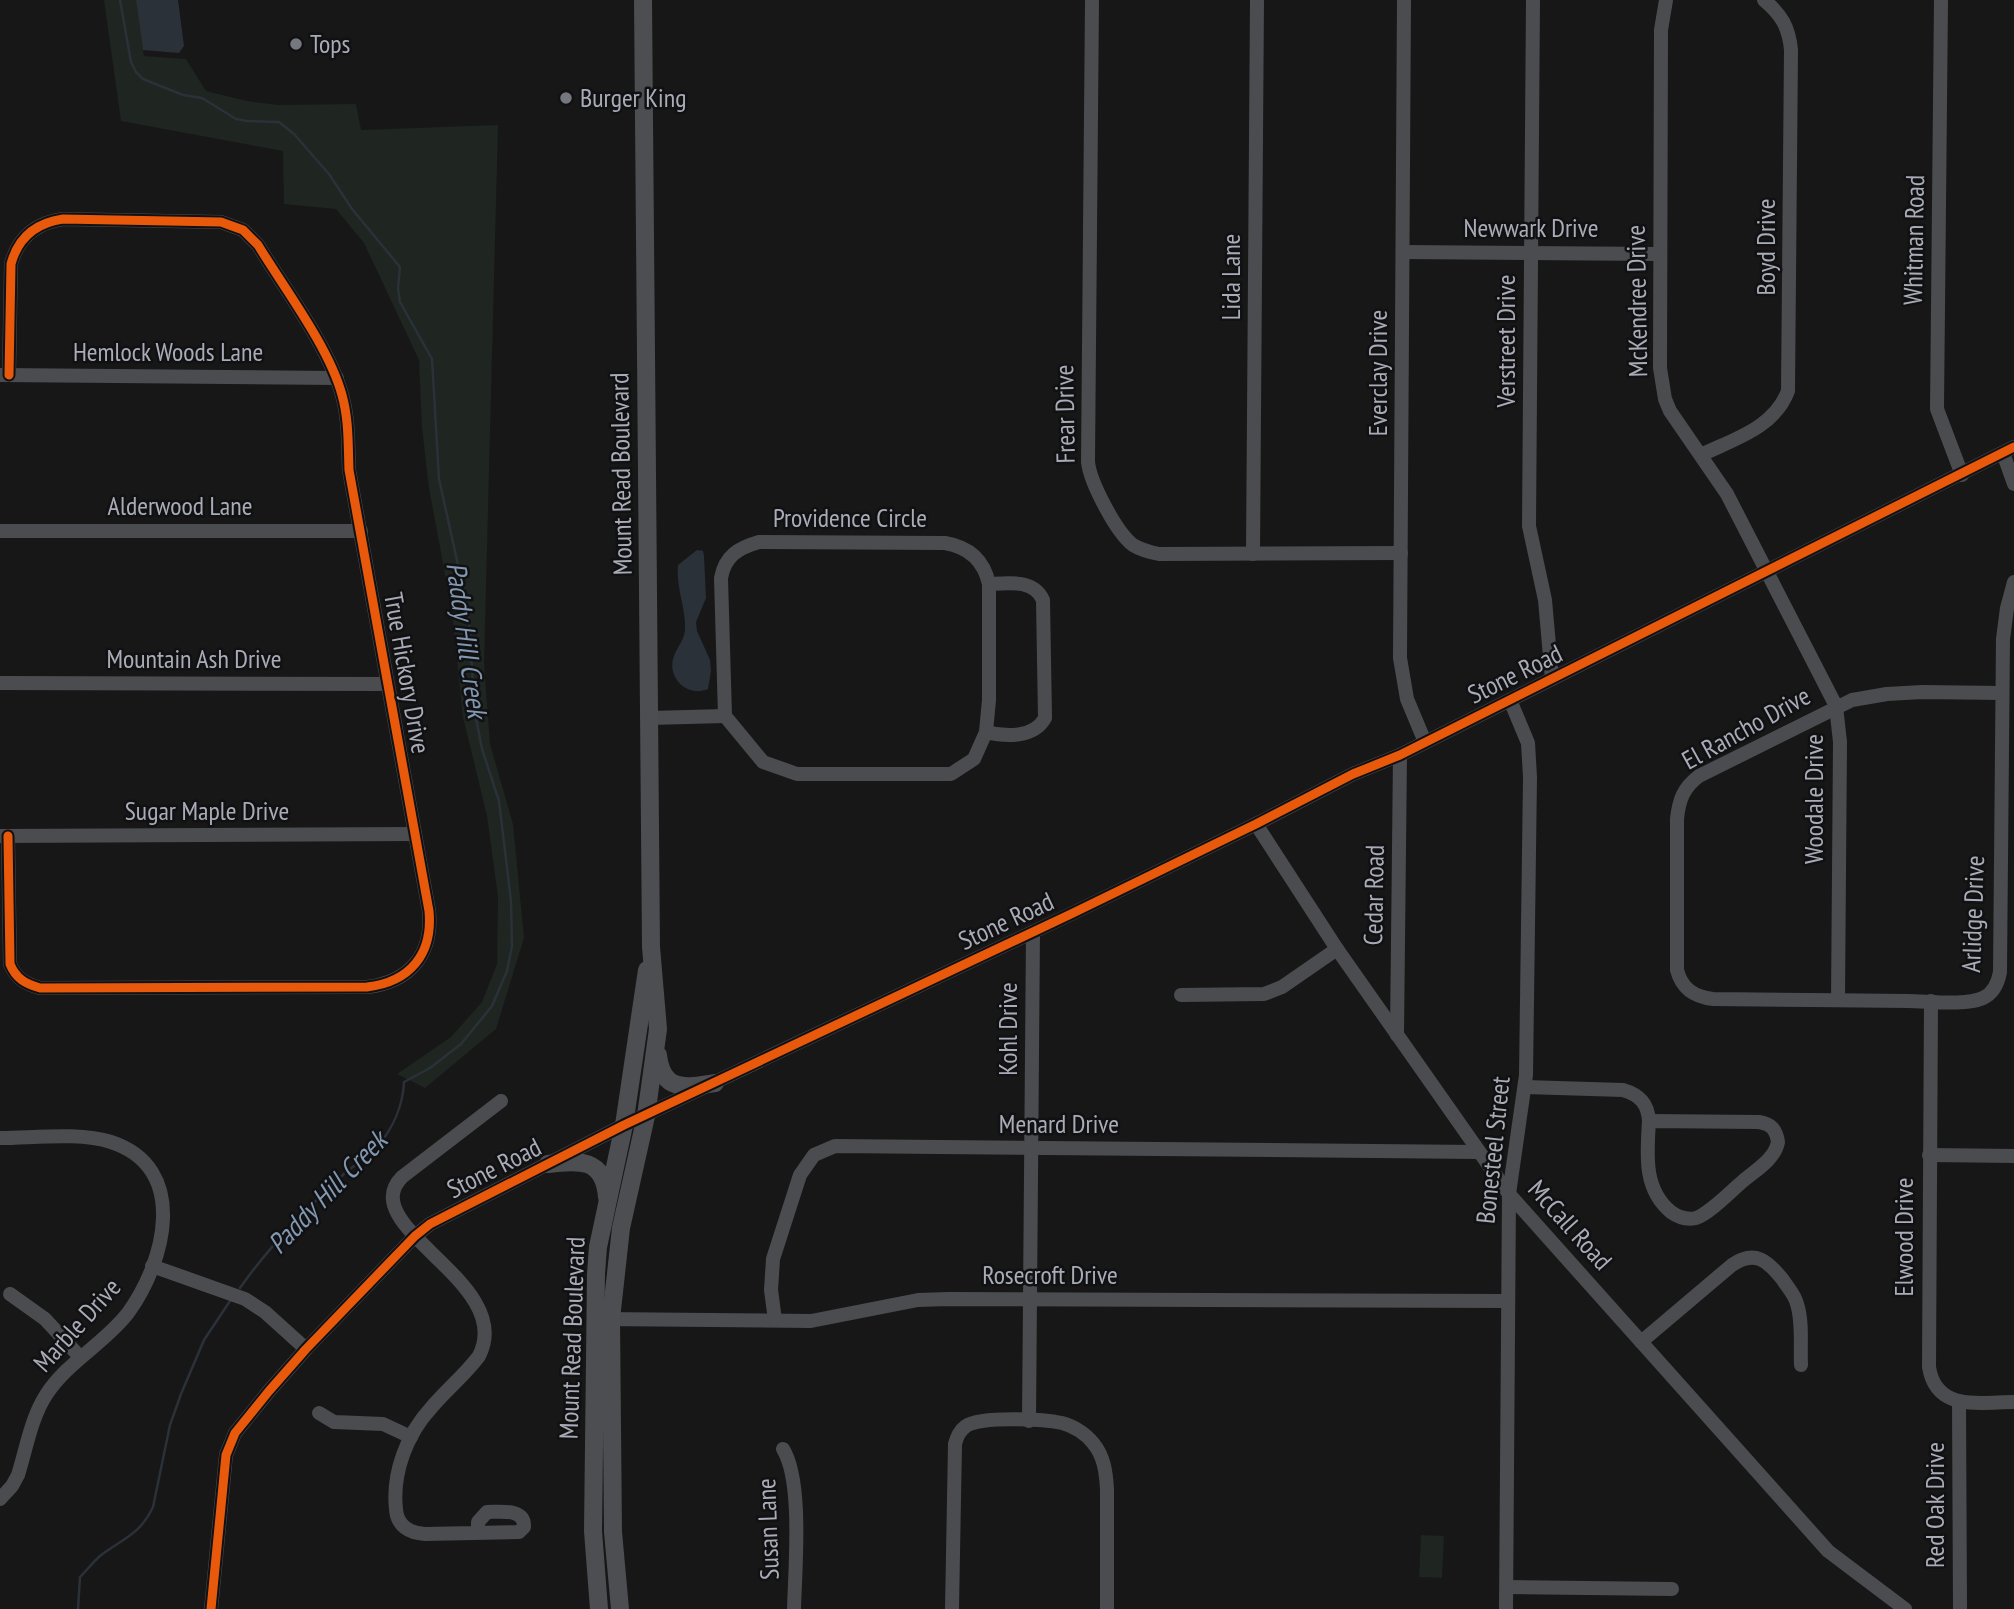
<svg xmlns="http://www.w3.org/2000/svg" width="2014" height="1609" font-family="'PT Sans Narrow',sans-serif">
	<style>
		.green { fill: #1f2520 }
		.water { fill: #2b3138 }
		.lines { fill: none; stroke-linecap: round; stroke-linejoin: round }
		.stream { stroke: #2b3138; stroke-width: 2.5 }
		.minor { stroke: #4b4c4f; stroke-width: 14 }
		.major { stroke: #4d4e51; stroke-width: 18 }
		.cycleway-casing { stroke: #111113; stroke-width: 13 }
		.cycleway { stroke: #e8590c; stroke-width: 9 }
		.poi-dot { fill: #76787f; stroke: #111113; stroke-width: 2.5 }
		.labels { text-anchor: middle; stroke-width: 5; stroke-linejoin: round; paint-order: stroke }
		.poi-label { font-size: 26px; fill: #a9acb7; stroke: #111113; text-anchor: start }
		.street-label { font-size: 26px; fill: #a9acb7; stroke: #111113 }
		.water-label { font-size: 28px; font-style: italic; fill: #8298b0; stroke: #111113 }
	</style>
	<rect width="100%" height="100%" fill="#171717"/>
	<!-- green -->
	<g class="green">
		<path d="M104 0H136L144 56 186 59 206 91 247 101 278 105 356 104 361 130 498 125 484 663 490 744 513 824 524 938 496 1029 425 1088 397 1074 451 1037 482 1002 497 964 498 897 487 816 463 717 452 612 429 488 422 428 419 360 364 243 336 209 284 204 283 151 121 121Z"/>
		<path d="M1421 1535 1444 1536 1442 1578 1419 1577Z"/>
	</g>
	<!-- water -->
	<g class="water">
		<path d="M136 0H178L184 46 179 53 143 50Z"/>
		<path d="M697 550 703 551 704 556 706 598 696 622 697 631 710 660 711 671 708 689C687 698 666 677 674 656 677 647 684 641 685 630 686 607 676 589 678 565Z"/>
	</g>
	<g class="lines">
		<!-- stream -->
		<g class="stream">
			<path d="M120 0 131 62 136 72 143 79 183 95 202 98 236 119 247 121 279 122 294 134 329 174 352 209 400 267 398 288 400 302 432 359 439 479 468 610 475 713 482 749 499 801 511 901 512 946 507 971 492 1006 461 1044 430 1068 404 1082C403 1105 393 1128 378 1146 369 1156 356 1164 345 1173 307 1208 269 1246 240 1288"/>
			<path d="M78 1609 80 1577C87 1570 93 1562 100 1556 122 1539 140 1535 153 1507L170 1425 181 1394 204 1340 230 1301"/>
		</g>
		<!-- minor -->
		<g class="minor">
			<path d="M1092 0 1088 462C1090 482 1116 532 1133 545 1141 550 1149 552 1159 554L1401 553"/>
			<path d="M1404 0 1400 658 1407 699 1425 742"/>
			<path d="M1533 0 1529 526 1545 600 1552 679"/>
			<path d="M1666 0 1661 30 1660 368 1665 399 1670 411 1727 494 1836 706 1840 742 1838 1000"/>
			<path d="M1941 0 1937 409 1962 475"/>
			<path d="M1403 252 1659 254"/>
			<path d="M1 375 337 378"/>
			<path d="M2003 453 2014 484"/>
			<path d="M1701 455C1734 439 1774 428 1788 391L1791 50C1789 27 1781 14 1764 0"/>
			<path d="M0 531H361"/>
			<path d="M759 542 945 543C969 547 984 561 989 584V700L986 732 974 759 951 774H797L763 762 725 716 721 578C725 556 738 548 759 542Z"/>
			<path d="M1253 554 1257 0"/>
			<path d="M0 683 387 684"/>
			<path d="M2001 693 1922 692 1887 694 1852 700 1699 776C1683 788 1679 800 1677 819V970C1682 989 1694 997 1713 999 1778 1000 1843 1000 1908 1001 1928 1001 1965 1006 1983 998 1994 993 1998 983 2000 972L2003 639 2007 608 2014 582"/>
			<path d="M650 718 725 716"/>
			<path d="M986 732C1006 737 1034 738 1045 718L1043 600C1034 579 1008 583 989 584"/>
			<path d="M1256 824 1337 949 1509 1194 1828 1551 1905 1609"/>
			<path d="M1 836 415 834"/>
			<path d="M8 836 10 964C16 979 26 984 40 988L367 987C410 982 433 954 429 911L349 470C348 445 349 420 342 395 329 347 284 288 258 245L243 230 221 222 63 219C35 223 18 238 11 264L9 375"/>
			<path d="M1181 995 1264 994 1282 987 1337 949"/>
			<path d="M1931 1001 1929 1367C1936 1412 1980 1402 2014 1402"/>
			<path d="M1397 1035 1400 755"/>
			<path d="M1525 1087 1623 1090C1640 1095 1648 1104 1649 1121"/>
			<path d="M1649 1121 1759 1122C1771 1124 1776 1129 1778 1142 1775 1159 1756 1170 1743 1181 1731 1191 1710 1213 1696 1218 1687 1220 1678 1217 1671 1212 1643 1189 1647 1154 1649 1121Z"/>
			<path d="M0 1138C33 1138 80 1132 111 1142 190 1168 165 1262 128 1313 104 1344 67 1362 46 1395 31 1418 26 1450 18 1475L12 1486 0 1499"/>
			<path d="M1929 1155 2014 1156"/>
			<path d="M152 1266 245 1299 265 1312 306 1349"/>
			<path d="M10 1294 45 1319 80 1357"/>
			<path d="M602 1319 811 1321 918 1300 948 1299 1508 1301"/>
			<path d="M775 1320 771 1290 773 1259 800 1175 814 1155 835 1146 1478 1152"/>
			<path d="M1641 1342 1732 1265C1755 1249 1768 1261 1783 1280 1788 1288 1795 1295 1797 1304 1803 1322 1800 1346 1801 1365"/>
			<path d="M1959 1401 1960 1609"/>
			<path d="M319 1413 334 1422 383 1424 411 1437"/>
			<path d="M1029 1421 1033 932"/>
			<path d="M783 1449C803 1481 795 1569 794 1609"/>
			<path d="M478 1533V1522L487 1512C501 1512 525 1508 524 1527L519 1532 425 1534C409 1533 397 1526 396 1509 392 1473 407 1434 431 1408 446 1390 465 1375 479 1356 517 1282 353 1227 402 1177L501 1101"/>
			<path d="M1507 1587 1672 1589"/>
			<path d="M211 1609 226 1455 235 1433 269 1391 306 1349 415 1236 430 1224 624 1125 1071 914 1256 824 1353 774 1400 755 2014 447"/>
			<path d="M952 1609 955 1444C957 1437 959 1431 966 1426 981 1416 1043 1419 1062 1423 1074 1426 1086 1434 1093 1443 1104 1456 1106 1472 1107 1489V1609"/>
			<path d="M1506 1609 1509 1194 1526 1075 1530 777 1528 743 1510 700"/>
		</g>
		<!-- major -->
		<g class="major">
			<path d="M658 1055C662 1092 685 1088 715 1083"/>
			<path d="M548 1164C579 1160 604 1158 607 1197"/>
			<path d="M599 1609 593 1531 596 1274 598 1247 624 1125 647 970"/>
			<path d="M620 1609 613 1532 611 1319 621 1228 646 1116 658 1029 651 947 643 0"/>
		</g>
		<!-- cycleway casing -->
		<g class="cycleway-casing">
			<g id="cycleway">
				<path d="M8 836 10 964C16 979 26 984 40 988L367 987C410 982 433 954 429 911L349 470C348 445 349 420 342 395 329 347 284 288 258 245L243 230 221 222 63 219C35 223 18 238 11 264L9 375"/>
				<path d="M211 1609 226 1455 235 1433 269 1391 306 1349 415 1236 430 1224 624 1125 1071 914 1256 824 1353 774 1400 755 2014 447"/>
			</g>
		</g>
		<!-- cycleway -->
		<use href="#cycleway" class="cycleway"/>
	</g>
	<!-- markers -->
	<g class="poi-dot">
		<circle cx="296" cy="44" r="7"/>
		<circle cx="566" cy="98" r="7"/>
	</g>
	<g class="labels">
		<!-- poi labels -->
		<g class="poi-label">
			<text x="310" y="53">Tops</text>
			<text x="580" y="107">Burger King</text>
		</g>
		<!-- street labels -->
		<g class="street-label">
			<text x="1531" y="237">Newwark Drive</text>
			<text transform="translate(1914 240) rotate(-89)" y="9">Whitman Road</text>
			<text transform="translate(1766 247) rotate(-90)" y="9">Boyd Drive</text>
			<text transform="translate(1231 277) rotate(-90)" y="9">Lida Lane</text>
			<text transform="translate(1637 301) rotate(-91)" y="9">McKendree Drive</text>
			<text transform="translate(1506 341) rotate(-90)" y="9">Verstreet Drive</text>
			<text x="168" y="361">Hemlock Woods Lane</text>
			<text transform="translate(1378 373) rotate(-90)" y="9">Everclay Drive</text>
			<text transform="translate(1065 414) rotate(-91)" y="9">Frear Drive</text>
			<text transform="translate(621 474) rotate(-91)" y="9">Mount Read Boulevard</text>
			<text x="180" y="515">Alderwood Lane</text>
			<text x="850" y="527">Providence Circle</text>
			<text x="194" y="668">Mountain Ash Drive</text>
			<text transform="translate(407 673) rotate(80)" y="9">True Hickory Drive</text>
			<text transform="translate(1515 674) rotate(-26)" y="9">Stone Road</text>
			<text transform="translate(1746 728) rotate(-29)" y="9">El Rancho Drive</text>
			<text transform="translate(1814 799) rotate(-90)" y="9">Woodale Drive</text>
			<text x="207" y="820">Sugar Maple Drive</text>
			<text transform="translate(1374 895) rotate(-89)" y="9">Cedar Road</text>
			<text transform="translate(1973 914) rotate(-88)" y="9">Arlidge Drive</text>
			<text transform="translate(1006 921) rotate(-25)" y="9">Stone Road</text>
			<text transform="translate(1008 1029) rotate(-90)" y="9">Kohl Drive</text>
			<text x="1059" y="1133">Menard Drive</text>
			<text transform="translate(1493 1150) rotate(-84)" y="9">Bonesteel Street</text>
			<text transform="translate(494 1168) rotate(-27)" y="9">Stone Road</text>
			<text transform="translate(1570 1225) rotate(48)" y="9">McCall Road</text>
			<text transform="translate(1904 1237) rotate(-90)" y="9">Elwood Drive</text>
			<text x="1050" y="1284">Rosecroft Drive</text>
			<text transform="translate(77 1325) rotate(-48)" y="9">Marble Drive</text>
			<text transform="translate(572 1338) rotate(-88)" y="9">Mount Read Boulevard</text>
			<text transform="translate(1935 1505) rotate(-90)" y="9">Red Oak Drive</text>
			<text transform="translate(768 1529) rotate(-92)" y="9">Susan Lane</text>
		</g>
		<!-- water labels -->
		<g class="water-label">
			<text transform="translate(467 640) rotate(82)" y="10">Paddy Hill Creek</text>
			<text transform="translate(327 1192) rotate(-46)" y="10">Paddy Hill Creek</text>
		</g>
	</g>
</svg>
